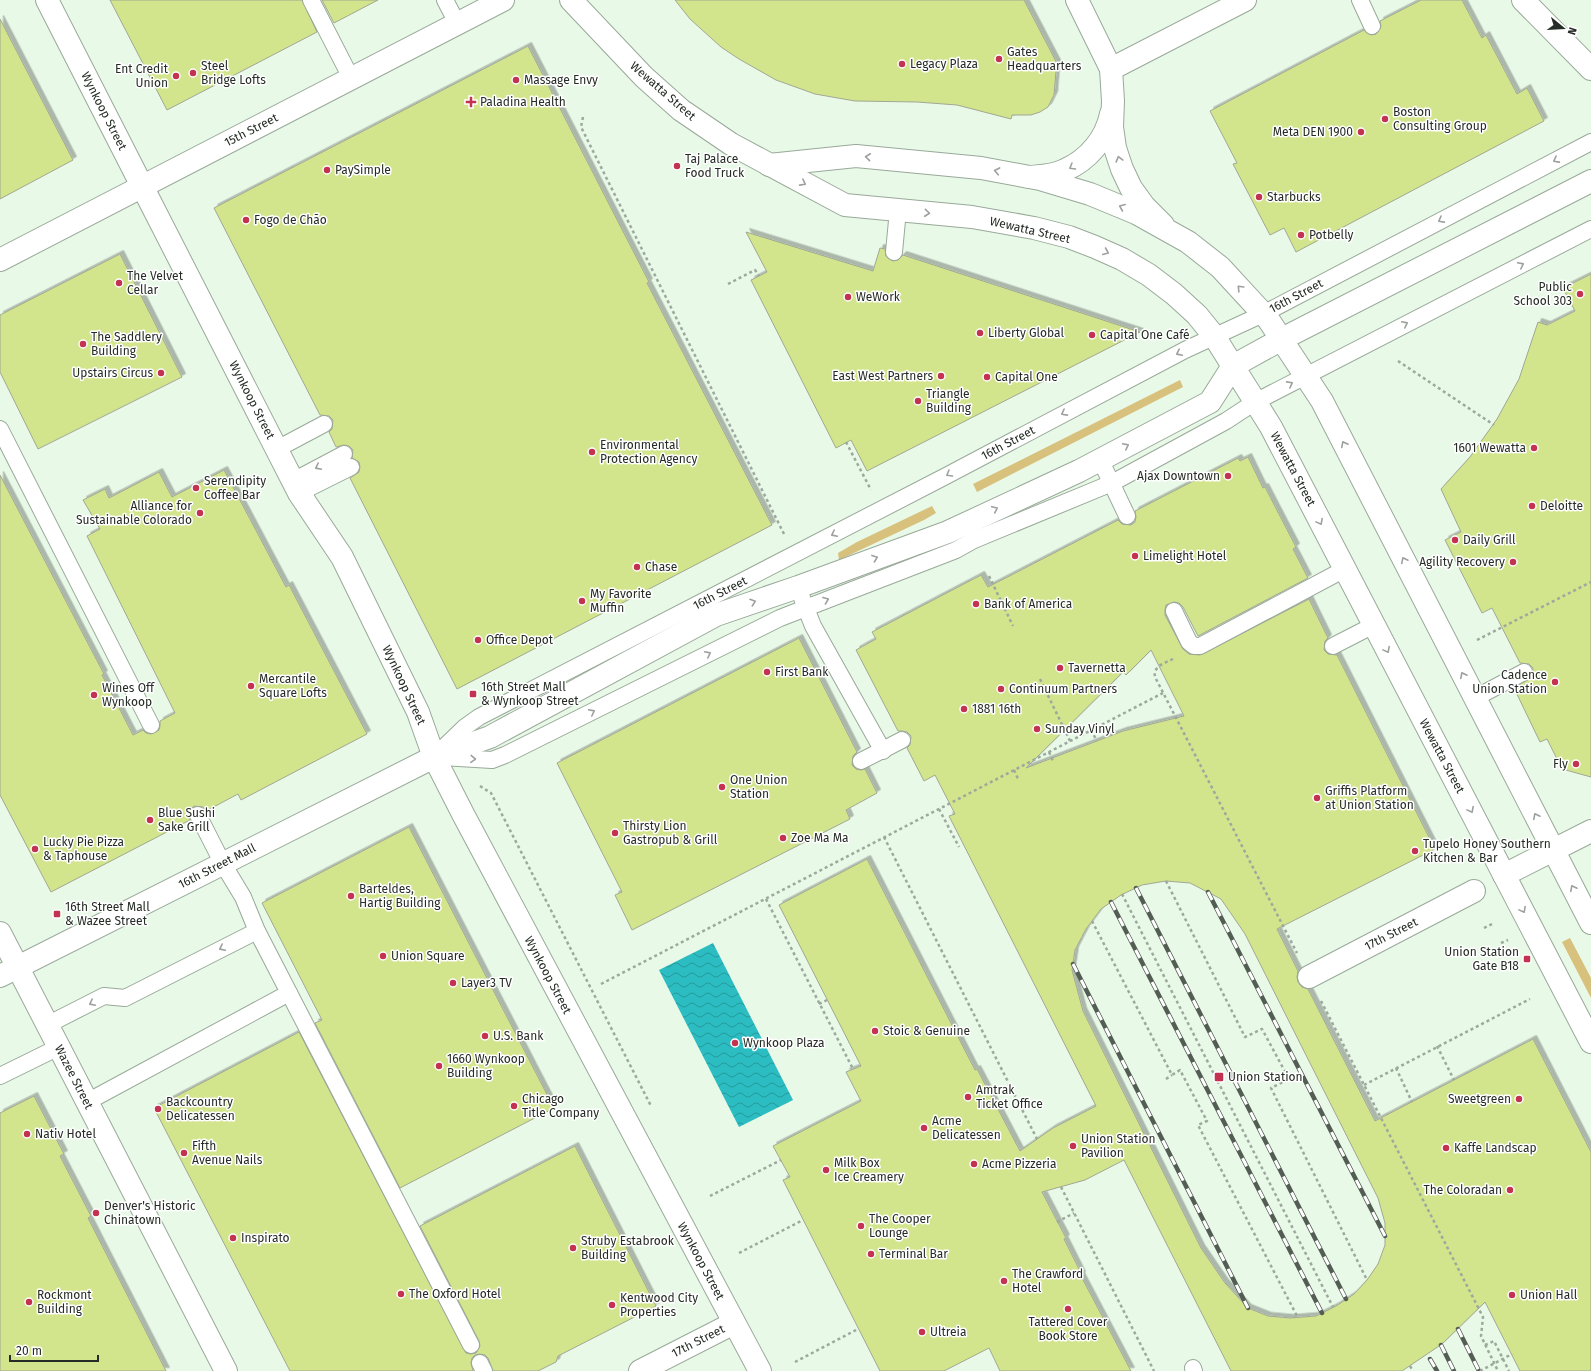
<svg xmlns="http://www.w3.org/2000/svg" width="1591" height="1371" font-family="'Fira Sans',sans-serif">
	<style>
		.green { fill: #d7c17c }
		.water { fill: url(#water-waves) }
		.building { fill: #d2e58c; stroke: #a2a793; fill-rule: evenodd; filter: url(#shadow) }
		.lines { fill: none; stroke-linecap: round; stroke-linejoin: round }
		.lane-casing { stroke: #99a999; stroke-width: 18 }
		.street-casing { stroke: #99a999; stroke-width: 24 }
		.secondary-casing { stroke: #99a999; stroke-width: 24 }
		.path { stroke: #9ca99c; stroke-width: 2.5; stroke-dasharray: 3 3; stroke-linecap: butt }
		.lane { stroke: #fff; stroke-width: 16 }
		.street { stroke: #fff; stroke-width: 22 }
		.secondary { stroke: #fff; stroke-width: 22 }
		.rail-casing { stroke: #545d54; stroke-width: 4.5 }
		.rail { stroke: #fff; stroke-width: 3; stroke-dasharray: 9; stroke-linecap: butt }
		.path-bridge { stroke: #9ca99c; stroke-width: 2.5; stroke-dasharray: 3 3; stroke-linecap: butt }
		.oneway { stroke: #9da09d }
		.poi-dot { fill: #c33351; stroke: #fff; stroke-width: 1.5 }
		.labels { text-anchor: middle; stroke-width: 3; stroke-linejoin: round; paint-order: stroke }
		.poi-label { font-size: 12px; fill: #252b25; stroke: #fff; text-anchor: start }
		.street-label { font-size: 12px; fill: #252b25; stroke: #fff }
	</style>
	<defs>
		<pattern id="water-waves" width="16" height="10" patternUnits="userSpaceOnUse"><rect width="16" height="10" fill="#2cbdc2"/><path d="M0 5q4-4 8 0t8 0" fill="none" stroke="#259a9d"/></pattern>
		<filter id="shadow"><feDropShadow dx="3.5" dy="-3.5" stdDeviation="0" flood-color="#0004"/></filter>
	</defs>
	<rect width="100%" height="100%" fill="#e8f9e8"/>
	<!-- green -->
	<g class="green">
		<path d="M1180 380 1183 387 977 492 973 484Z"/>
		<path d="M932 506 936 513 924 520 839 560 838 553 857 542Z"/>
		<path d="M1570 938 1591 978V998L1562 942Z"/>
	</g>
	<!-- water -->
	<path class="water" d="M713 943 793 1100 739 1127 659 970Z"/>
	<!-- building -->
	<g class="building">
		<path d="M110 0H302L317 32 167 110Z"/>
		<path d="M322 0H378L334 23Z"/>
		<path d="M675 0H1024L1060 69 1056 71 1054 95 1048 107 1040 112 1031 115H1012L1011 119 957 105 917 102 855 101 815 94 776 80 739 59 721 47 690 19Z"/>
		<path d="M1421 0H1462L1482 38 1486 35 1517 94 1527 88 1544 121 1296 252 1284 228 1270 235 1233 164 1237 163 1210 111 1364 30 1371 35 1376 34 1381 27 1380 21Z"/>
		<path d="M0 19 73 160 0 199Z"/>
		<path d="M528 46 649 282 647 283 772 525 457 689 350 478 359 472 360 467 359 462 352 458 353 450 349 446 344 445 336 447 329 432 332 429 333 420 329 416 320 415 214 208Z"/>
		<path d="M746 232 873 271 880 248 885 249 886 256 893 261 898 260 903 255 1140 332 867 471 851 440 836 448 751 280 767 272Z"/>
		<path d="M120 254 182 377 38 449 0 372V315Z"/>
		<path d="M1591 274V777L1562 769 1547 739 1540 742 1514 688 1532 677 1533 673V668L1529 664 1520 663 1492 608 1482 613 1445 540 1461 532 1441 489 1470 457 1497 419 1519 379 1538 322 1547 325 1575 311 1563 288Z"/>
		<path d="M1248 457 1263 488 1265 487 1296 547 1293 549 1308 578 1198 636 1183 607 1179 603 1174 602 1166 605 1165 610V615L1183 649 1189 654 1200 655 1309 599 1328 638 1325 641 1324 650 1328 654 1337 655 1435 849 1277 929 1298 971 1297 977 1298 982 1302 987 1308 989 1375 1121 1533 1039 1591 1152V1371H1520L1485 1302 1442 1344 1402 1371H1231L1124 1160 1085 1180 1042 1192 1066 1238 1064 1239 1082 1275 1081 1276 1131 1371H1000L989 1348 944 1371H880L783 1180 790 1177 773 1146 861 1101 846 1072 861 1066 779 905 867 859 975 1070 977 1069 1020 1151 1053 1128 1096 1106 949 816 955 814 935 775 924 781 907 748 910 745 911 736 907 732 902 731H898L856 650 876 639 872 632 981 575 988 587 1118 520 1122 524 1131 525 1135 522 1136 517 1135 511 1238 458 1240 461ZM1151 650 1184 716 1123 731 1026 768 1123 672 1126 675ZM1166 881 1190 883 1221 899 1245 934 1378 1198 1385 1223V1245L1378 1264 1367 1280 1354 1294 1336 1306 1316 1316 1290 1318 1268 1316 1248 1308 1225 1283 1201 1248 1083 1011 1072 970 1075 950 1086 929 1101 909 1121 895 1142 885Z"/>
		<path d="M224 470 286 587 289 585 367 734 241 800 238 794 206 811 203 807 194 806 190 810 189 815 190 820 51 892 0 795V475L104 674 102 675 133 735 143 730 146 733 151 734 159 730 160 726V721L175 713 87 536 100 529 83 500 105 489 109 498 159 472 172 497Z"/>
		<path d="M799 638 857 752 853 756 852 765 856 769 861 770 865 769 877 793 846 810 850 819 632 930 615 895 622 892 557 763Z"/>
		<path d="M409 827 554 1108 400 1188 315 1023 322 1020 262 903Z"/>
		<path d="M299 1032 466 1353 471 1354 476 1353 480 1346 479 1341 420 1226 575 1146 656 1306 558 1356 556 1362 538 1371H493L488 1358 485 1355 480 1354 475 1355 472 1358 471 1363 473 1371H290L154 1108Z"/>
		<path d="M34 1096 64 1154 60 1156 91 1216 88 1218 166 1371H0V1113Z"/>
	</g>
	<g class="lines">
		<!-- lane casing -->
		<g class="lane-casing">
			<g id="lane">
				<path d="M311 0 351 78"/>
				<path d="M445 0 457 23"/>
				<path d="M1360 0 1372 26"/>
				<path d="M894 252 898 210"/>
				<path d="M0 429 151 725"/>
				<path d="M277 449 324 424"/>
				<path d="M1100 459 1127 516"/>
				<path d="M293 481 344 454"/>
				<path d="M299 493 351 467"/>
				<path d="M802 598 813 626 883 751"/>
				<path d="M1174 611 1189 642 1194 646H1200L1345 569"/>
				<path d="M1333 646 1374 625"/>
				<path d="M1475 698 1524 672"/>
				<path d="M437 754 465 727 479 717 946 476 1185 350 1263 314 1591 142"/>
				<path d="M442 757 492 760 505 755 780 618 956 550 974 540 1112 483 1226 421 1255 402 1591 229"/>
				<path d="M861 761 902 740"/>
				<path d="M198 815 223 864 243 897 257 931 471 1345"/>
				<path d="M47 1025 104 996 125 998 257 931"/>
				<path d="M0 1076 59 1047"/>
				<path d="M87 1102 289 993"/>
				<path d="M480 1363 484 1371"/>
				<path d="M1193 1368 1194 1371"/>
			</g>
		</g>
		<!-- street casing -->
		<g class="street-casing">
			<g id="street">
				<path d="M47 0 142 186"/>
				<path d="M1077 0 1111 69 1113 101 1112 127 1115 148 1122 169 1131 188 1144 206 1163 225"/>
				<path d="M1523 0 1591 69"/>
				<path d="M1111 69 1245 0"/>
				<path d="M1029 177C1041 176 1054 176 1065 170 1088 160 1106 139 1111 114"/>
				<path d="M1282 339 1591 181"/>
				<path d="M1504 875 1591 831"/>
				<path d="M0 933 226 1371"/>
				<path d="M0 976 434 757"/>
				<path d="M1309 977 1474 891"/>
			</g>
		</g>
		<!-- secondary casing -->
		<g class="secondary-casing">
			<g id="secondary">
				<path d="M571 0 644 77 681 110 731 144 845 205 972 217 1034 228 1069 237 1095 247 1122 259 1149 275 1174 294 1197 315 1214 336 1271 427 1591 1042"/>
				<path d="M769 165 856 156 981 168 1040 179 1090 194 1136 213 1188 242 1220 267 1268 319 1322 401 1591 923"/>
				<path d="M142 186 299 493 342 557 418 712 434 757 463 814 760 1371"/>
				<path d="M0 260 503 0"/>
				<path d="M434 757 490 737 716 615 798 587 948 532 1079 471 1210 402 1233 366 1282 339"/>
				<path d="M640 1371 734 1323"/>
			</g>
		</g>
		<!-- path -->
		<g class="path">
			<path d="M583 117 581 127 784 534"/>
			<path d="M728 284 755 270 759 276"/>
			<path d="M1398 361 1494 425"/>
			<path d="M846 442 871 490"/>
			<path d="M989 576 1013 626"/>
			<path d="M1477 640 1591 582"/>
			<path d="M1173 659C1165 663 1153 666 1155 677L1297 953"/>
			<path d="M1040 679 1070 741"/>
			<path d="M1091 730 1097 741"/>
			<path d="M1049 752 1053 761"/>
			<path d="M1014 770 1019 781"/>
			<path d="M480 786 491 793 651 1106"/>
			<path d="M939 809 959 847"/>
			<path d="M884 837 1037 1139"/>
			<path d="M1166 881 1245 1037 1262 1029 1289 1079 1271 1088 1367 1280"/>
			<path d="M1122 894 1333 1307"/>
			<path d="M766 899 853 1069"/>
			<path d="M1092 921 1172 1075 1180 1070 1207 1121 1198 1125 1298 1318"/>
			<path d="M1484 928 1492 924"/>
			<path d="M1501 943 1508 940"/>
			<path d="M1499 954 1505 951"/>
			<path d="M601 984 1163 693"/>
			<path d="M1321 1001 1483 1317 1481 1336 1498 1371"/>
			<path d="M819 1004 827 1000"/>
			<path d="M1437 1046 1454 1080"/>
			<path d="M1396 1068 1412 1102"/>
			<path d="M1166 1079 1172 1075"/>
			<path d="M1364 1085 1530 999"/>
			<path d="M1061 1187 1154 1371"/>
			<path d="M710 1196 781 1160"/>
			<path d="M1057 1222 1074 1213"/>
			<path d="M739 1253 803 1220"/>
			<path d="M1485 1345 1494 1341 1509 1371"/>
			<path d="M795 1362 858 1329"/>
			<path d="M1410 1366 1413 1371"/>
		</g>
		<!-- lane -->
		<use href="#lane" class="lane"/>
		<!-- street -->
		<use href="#street" class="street"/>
		<!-- secondary -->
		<use href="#secondary" class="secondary"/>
		<!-- rail casing -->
		<g class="rail-casing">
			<g id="rail">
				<path d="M1136 888 1346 1299"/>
				<path d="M1208 892 1385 1236"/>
				<path d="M1111 902 1322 1313"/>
				<path d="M1073 964 1248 1308"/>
				<path d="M1458 1329 1479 1371"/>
				<path d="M1441 1345 1454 1371"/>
				<path d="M1430 1359 1437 1371"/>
			</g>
		</g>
		<!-- rail -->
		<use href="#rail" class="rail"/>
		<!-- path-bridge -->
		<path class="path-bridge" d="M1480 1371 1512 1354"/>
	</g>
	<!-- one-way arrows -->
	<defs><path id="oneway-chevron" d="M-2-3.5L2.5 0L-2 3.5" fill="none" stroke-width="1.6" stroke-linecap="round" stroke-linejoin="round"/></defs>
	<g class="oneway">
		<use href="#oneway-chevron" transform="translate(868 157) rotate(-174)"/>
		<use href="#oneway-chevron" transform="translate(1119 159) rotate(-105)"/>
		<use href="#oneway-chevron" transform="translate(1556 160) rotate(152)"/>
		<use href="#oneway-chevron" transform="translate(1072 167) rotate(150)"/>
		<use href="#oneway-chevron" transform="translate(997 171) rotate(-169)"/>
		<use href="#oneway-chevron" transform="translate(803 183) rotate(28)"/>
		<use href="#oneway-chevron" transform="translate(1122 207) rotate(-157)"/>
		<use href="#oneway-chevron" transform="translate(927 213) rotate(6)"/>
		<use href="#oneway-chevron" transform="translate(1441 220) rotate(152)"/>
		<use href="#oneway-chevron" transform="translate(1106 252) rotate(23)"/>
		<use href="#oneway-chevron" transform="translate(1521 265) rotate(-27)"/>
		<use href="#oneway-chevron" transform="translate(1240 288) rotate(-134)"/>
		<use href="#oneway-chevron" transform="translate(1405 324) rotate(-27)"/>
		<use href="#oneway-chevron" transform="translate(1179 353) rotate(153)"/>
		<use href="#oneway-chevron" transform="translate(1290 384) rotate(-28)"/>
		<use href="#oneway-chevron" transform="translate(1064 413) rotate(152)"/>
		<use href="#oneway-chevron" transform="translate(1344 444) rotate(-117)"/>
		<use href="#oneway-chevron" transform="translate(1126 446) rotate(-27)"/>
		<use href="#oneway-chevron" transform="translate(318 467) rotate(153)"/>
		<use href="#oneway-chevron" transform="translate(949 474) rotate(150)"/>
		<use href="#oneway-chevron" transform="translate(995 509) rotate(-25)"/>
		<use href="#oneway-chevron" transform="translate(1320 522) rotate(62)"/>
		<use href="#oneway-chevron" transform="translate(834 534) rotate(153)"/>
		<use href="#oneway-chevron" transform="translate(875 558) rotate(-20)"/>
		<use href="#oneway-chevron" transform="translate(1404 560) rotate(-117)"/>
		<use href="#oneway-chevron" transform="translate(826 600) rotate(-21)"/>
		<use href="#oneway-chevron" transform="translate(753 602) rotate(-19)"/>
		<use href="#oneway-chevron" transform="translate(1387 650) rotate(62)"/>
		<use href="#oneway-chevron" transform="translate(708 654) rotate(-27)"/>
		<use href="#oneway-chevron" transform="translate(1463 675) rotate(-117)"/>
		<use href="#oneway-chevron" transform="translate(592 712) rotate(-27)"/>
		<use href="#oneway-chevron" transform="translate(473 759) rotate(2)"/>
		<use href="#oneway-chevron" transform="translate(1471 810) rotate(62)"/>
		<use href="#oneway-chevron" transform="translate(1536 816) rotate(-117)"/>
		<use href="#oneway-chevron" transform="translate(1573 888) rotate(-117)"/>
		<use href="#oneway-chevron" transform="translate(1523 910) rotate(62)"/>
		<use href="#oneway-chevron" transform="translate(222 948) rotate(153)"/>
		<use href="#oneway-chevron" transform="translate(92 1003) rotate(153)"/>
	</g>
	<!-- markers -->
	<g class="poi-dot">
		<circle cx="999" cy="59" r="4"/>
		<circle cx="902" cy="64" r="4"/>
		<circle cx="193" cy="73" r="4"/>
		<circle cx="176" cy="76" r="4"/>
		<circle cx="516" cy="80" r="4"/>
		<path d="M469 96h4v4h4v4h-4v4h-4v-4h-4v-4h4z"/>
		<circle cx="1385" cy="119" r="4"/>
		<circle cx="1361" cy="132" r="4"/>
		<circle cx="677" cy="166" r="4"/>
		<circle cx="327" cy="170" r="4"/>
		<circle cx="1259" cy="197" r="4"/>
		<circle cx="246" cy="220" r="4"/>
		<circle cx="1301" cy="235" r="4"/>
		<circle cx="119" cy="283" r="4"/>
		<circle cx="1580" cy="294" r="4"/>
		<circle cx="848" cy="297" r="4"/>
		<circle cx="980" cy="333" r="4"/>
		<circle cx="1092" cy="335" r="4"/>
		<circle cx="83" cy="344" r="4"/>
		<circle cx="161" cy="373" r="4"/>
		<circle cx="941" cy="376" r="4"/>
		<circle cx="987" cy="377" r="4"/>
		<circle cx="918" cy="401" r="4"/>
		<circle cx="1534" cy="448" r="4"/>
		<circle cx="592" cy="452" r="4"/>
		<circle cx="1228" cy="476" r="4"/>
		<circle cx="196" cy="488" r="4"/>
		<circle cx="1532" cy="506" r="4"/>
		<circle cx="200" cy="513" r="4"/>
		<circle cx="1455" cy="540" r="4"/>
		<circle cx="1135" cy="556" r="4"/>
		<circle cx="1513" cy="562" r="4"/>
		<circle cx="637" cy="567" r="4"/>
		<circle cx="582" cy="601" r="4"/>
		<circle cx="976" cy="604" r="4"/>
		<circle cx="478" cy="640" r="4"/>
		<circle cx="1060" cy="668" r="4"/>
		<circle cx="767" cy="672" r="4"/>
		<circle cx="1555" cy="682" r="4"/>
		<circle cx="251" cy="686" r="4"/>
		<circle cx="1001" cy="689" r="4"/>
		<rect x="469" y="690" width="8" height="8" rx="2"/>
		<circle cx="94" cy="695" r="4"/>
		<circle cx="964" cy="709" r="4"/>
		<circle cx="1037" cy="729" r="4"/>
		<circle cx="1576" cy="764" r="4"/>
		<circle cx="722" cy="787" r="4"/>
		<circle cx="1317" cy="798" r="4"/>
		<circle cx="150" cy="820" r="4"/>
		<circle cx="615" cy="833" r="4"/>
		<circle cx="783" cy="838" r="4"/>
		<circle cx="35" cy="849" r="4"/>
		<circle cx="1415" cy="851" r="4"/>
		<circle cx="351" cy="896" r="4"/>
		<rect x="53" y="910" width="8" height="8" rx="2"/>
		<circle cx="383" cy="956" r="4"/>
		<rect x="1523" y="955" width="8" height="8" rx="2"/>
		<circle cx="453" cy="983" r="4"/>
		<circle cx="875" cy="1031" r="4"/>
		<circle cx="485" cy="1036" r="4"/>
		<circle cx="735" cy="1043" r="4"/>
		<circle cx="439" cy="1066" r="4"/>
		<rect x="1214" y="1072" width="10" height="10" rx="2"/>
		<circle cx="968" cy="1097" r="4"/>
		<circle cx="1519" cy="1099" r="4"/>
		<circle cx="514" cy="1106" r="4"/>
		<circle cx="158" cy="1109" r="4"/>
		<circle cx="924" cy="1128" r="4"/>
		<circle cx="27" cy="1134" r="4"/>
		<circle cx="1073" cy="1146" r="4"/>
		<circle cx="1446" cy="1148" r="4"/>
		<circle cx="184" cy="1153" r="4"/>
		<circle cx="974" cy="1164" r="4"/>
		<circle cx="826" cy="1170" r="4"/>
		<circle cx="1510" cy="1190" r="4"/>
		<circle cx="96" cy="1213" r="4"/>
		<circle cx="861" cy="1226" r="4"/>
		<circle cx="233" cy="1238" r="4"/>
		<circle cx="573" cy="1248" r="4"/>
		<circle cx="871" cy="1254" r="4"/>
		<circle cx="1004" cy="1281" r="4"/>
		<circle cx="401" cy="1294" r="4"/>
		<circle cx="1512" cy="1295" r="4"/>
		<circle cx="29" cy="1302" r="4"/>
		<circle cx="612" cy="1305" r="4"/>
		<circle cx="1068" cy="1309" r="4"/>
		<circle cx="922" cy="1332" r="4"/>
	</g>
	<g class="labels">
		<!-- poi labels -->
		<g class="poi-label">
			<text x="1007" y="56">Gates<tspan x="1007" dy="14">Headquarters</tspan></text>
			<text x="910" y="68">Legacy Plaza</text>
			<text x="201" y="70">Steel<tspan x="201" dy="14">Bridge Lofts</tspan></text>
			<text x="168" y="73" text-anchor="end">Ent Credit<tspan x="168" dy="14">Union</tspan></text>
			<text x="524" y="84">Massage Envy</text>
			<text x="480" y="106">Paladina Health</text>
			<text x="1393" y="116">Boston<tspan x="1393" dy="14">Consulting Group</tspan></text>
			<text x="1353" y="136" text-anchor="end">Meta DEN 1900</text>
			<text x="685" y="163">Taj Palace<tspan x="685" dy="14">Food Truck</tspan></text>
			<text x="335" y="174">PaySimple</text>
			<text x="1267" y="201">Starbucks</text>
			<text x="254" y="224">Fogo de Chão</text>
			<text x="1309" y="239">Potbelly</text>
			<text x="127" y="280">The Velvet<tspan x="127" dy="14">Cellar</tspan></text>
			<text x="1572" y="291" text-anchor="end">Public<tspan x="1572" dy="14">School 303</tspan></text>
			<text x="856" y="301">WeWork</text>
			<text x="988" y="337">Liberty Global</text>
			<text x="1100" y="339">Capital One Café</text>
			<text x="91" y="341">The Saddlery<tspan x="91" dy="14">Building</tspan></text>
			<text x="153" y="377" text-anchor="end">Upstairs Circus</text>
			<text x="933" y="380" text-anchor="end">East West Partners</text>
			<text x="995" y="381">Capital One</text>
			<text x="926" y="398">Triangle<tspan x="926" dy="14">Building</tspan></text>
			<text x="600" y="449">Environmental<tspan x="600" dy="14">Protection Agency</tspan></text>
			<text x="1526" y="452" text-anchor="end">1601 Wewatta</text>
			<text x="1220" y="480" text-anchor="end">Ajax Downtown</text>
			<text x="204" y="485">Serendipity<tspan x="204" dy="14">Coffee Bar</tspan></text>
			<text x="192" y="510" text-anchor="end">Alliance for<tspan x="192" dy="14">Sustainable Colorado</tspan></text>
			<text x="1540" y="510">Deloitte</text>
			<text x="1463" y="544">Daily Grill</text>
			<text x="1143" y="560">Limelight Hotel</text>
			<text x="1505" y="566" text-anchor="end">Agility Recovery</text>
			<text x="645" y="571">Chase</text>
			<text x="590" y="598">My Favorite<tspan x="590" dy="14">Muffin</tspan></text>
			<text x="984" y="608">Bank of America</text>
			<text x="486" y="644">Office Depot</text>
			<text x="1068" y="672">Tavernetta</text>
			<text x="775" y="676">First Bank</text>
			<text x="1547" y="679" text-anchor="end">Cadence<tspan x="1547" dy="14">Union Station</tspan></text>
			<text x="259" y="683">Mercantile<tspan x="259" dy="14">Square Lofts</tspan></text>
			<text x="481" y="691">16th Street Mall<tspan x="481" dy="14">&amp; Wynkoop Street</tspan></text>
			<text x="102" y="692">Wines Off<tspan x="102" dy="14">Wynkoop</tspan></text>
			<text x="1009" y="693">Continuum Partners</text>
			<text x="972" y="713">1881 16th</text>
			<text x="1045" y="733">Sunday Vinyl</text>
			<text x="1568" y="768" text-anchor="end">Fly</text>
			<text x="730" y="784">One Union<tspan x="730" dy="14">Station</tspan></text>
			<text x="1325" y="795">Griffis Platform<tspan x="1325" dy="14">at Union Station</tspan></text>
			<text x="158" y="817">Blue Sushi<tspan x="158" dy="14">Sake Grill</tspan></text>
			<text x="623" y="830">Thirsty Lion<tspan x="623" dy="14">Gastropub &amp; Grill</tspan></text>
			<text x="791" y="842">Zoe Ma Ma</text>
			<text x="43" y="846">Lucky Pie Pizza<tspan x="43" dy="14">&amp; Taphouse</tspan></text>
			<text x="1423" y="848">Tupelo Honey Southern<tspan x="1423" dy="14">Kitchen &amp; Bar</tspan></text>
			<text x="359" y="893">Barteldes,<tspan x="359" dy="14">Hartig Building</tspan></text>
			<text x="65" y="911">16th Street Mall<tspan x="65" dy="14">&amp; Wazee Street</tspan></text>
			<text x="1519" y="956" text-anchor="end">Union Station<tspan x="1519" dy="14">Gate B18</tspan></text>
			<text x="391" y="960">Union Square</text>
			<text x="461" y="987">Layer3 TV</text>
			<text x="883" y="1035">Stoic &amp; Genuine</text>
			<text x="493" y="1040">U.S. Bank</text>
			<text x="743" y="1047">Wynkoop Plaza</text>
			<text x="447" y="1063">1660 Wynkoop<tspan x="447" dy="14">Building</tspan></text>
			<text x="1228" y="1081">Union Station</text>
			<text x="976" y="1094">Amtrak<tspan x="976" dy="14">Ticket Office</tspan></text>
			<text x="522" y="1103">Chicago<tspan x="522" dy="14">Title Company</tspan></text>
			<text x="1511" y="1103" text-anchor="end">Sweetgreen</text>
			<text x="166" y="1106">Backcountry<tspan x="166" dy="14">Delicatessen</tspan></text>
			<text x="932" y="1125">Acme<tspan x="932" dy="14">Delicatessen</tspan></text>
			<text x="35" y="1138">Nativ Hotel</text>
			<text x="1081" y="1143">Union Station<tspan x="1081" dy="14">Pavilion</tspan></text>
			<text x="192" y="1150">Fifth<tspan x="192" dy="14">Avenue Nails</tspan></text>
			<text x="1454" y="1152">Kaffe Landscap</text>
			<text x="834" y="1167">Milk Box<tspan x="834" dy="14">Ice Creamery</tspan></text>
			<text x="982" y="1168">Acme Pizzeria</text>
			<text x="1502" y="1194" text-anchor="end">The Coloradan</text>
			<text x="104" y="1210">Denver's Historic<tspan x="104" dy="14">Chinatown</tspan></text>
			<text x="869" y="1223">The Cooper<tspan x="869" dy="14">Lounge</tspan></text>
			<text x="241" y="1242">Inspirato</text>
			<text x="581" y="1245">Struby Estabrook<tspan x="581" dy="14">Building</tspan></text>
			<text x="879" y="1258">Terminal Bar</text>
			<text x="1012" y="1278">The Crawford<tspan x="1012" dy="14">Hotel</tspan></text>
			<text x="409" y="1298">The Oxford Hotel</text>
			<text x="37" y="1299">Rockmont<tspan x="37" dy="14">Building</tspan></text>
			<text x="1520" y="1299">Union Hall</text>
			<text x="620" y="1302">Kentwood City<tspan x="620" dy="14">Properties</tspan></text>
			<text x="1068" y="1326" text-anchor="middle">Tattered Cover<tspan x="1068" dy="14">Book Store</tspan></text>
			<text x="930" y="1336">Ultreia</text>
		</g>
		<!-- street labels -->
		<g class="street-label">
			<text transform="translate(663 91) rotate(41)" y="4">Wewatta Street</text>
			<text transform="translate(104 111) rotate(63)" y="4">Wynkoop Street</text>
			<text transform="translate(251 130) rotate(-27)" y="4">15th Street</text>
			<text transform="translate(1030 230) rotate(13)" y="4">Wewatta Street</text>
			<text transform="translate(1296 296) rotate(-28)" y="4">16th Street</text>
			<text transform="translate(252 400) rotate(63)" y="4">Wynkoop Street</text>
			<text transform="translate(1008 443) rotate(-28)" y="4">16th Street</text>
			<text transform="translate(1293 469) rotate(62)" y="4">Wewatta Street</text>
			<text transform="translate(720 593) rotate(-27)" y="4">16th Street</text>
			<text transform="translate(404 685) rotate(65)" y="4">Wynkoop Street</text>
			<text transform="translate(1442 756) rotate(62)" y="4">Wewatta Street</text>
			<text transform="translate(217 866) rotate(-27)" y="4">16th Street Mall</text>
			<text transform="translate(1391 934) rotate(-27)" y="4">17th Street</text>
			<text transform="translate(548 975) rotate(62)" y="4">Wynkoop Street</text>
			<text transform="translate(74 1077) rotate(63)" y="4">Wazee Street</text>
			<text transform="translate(701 1261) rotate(62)" y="4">Wynkoop Street</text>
			<text transform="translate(698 1341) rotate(-27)" y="4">17th Street</text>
		</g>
	</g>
	<!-- north arrow -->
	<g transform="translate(1563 28) rotate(108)" stroke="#ffffff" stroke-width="3" paint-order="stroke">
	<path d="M0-3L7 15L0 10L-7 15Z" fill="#252b25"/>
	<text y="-6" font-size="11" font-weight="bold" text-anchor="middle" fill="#252b25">N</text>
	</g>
	<!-- scale -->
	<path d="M10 1355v6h88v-6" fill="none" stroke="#252b25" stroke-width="2"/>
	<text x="16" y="1355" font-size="12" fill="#252b25" stroke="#ffffff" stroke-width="3" paint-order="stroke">20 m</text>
</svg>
